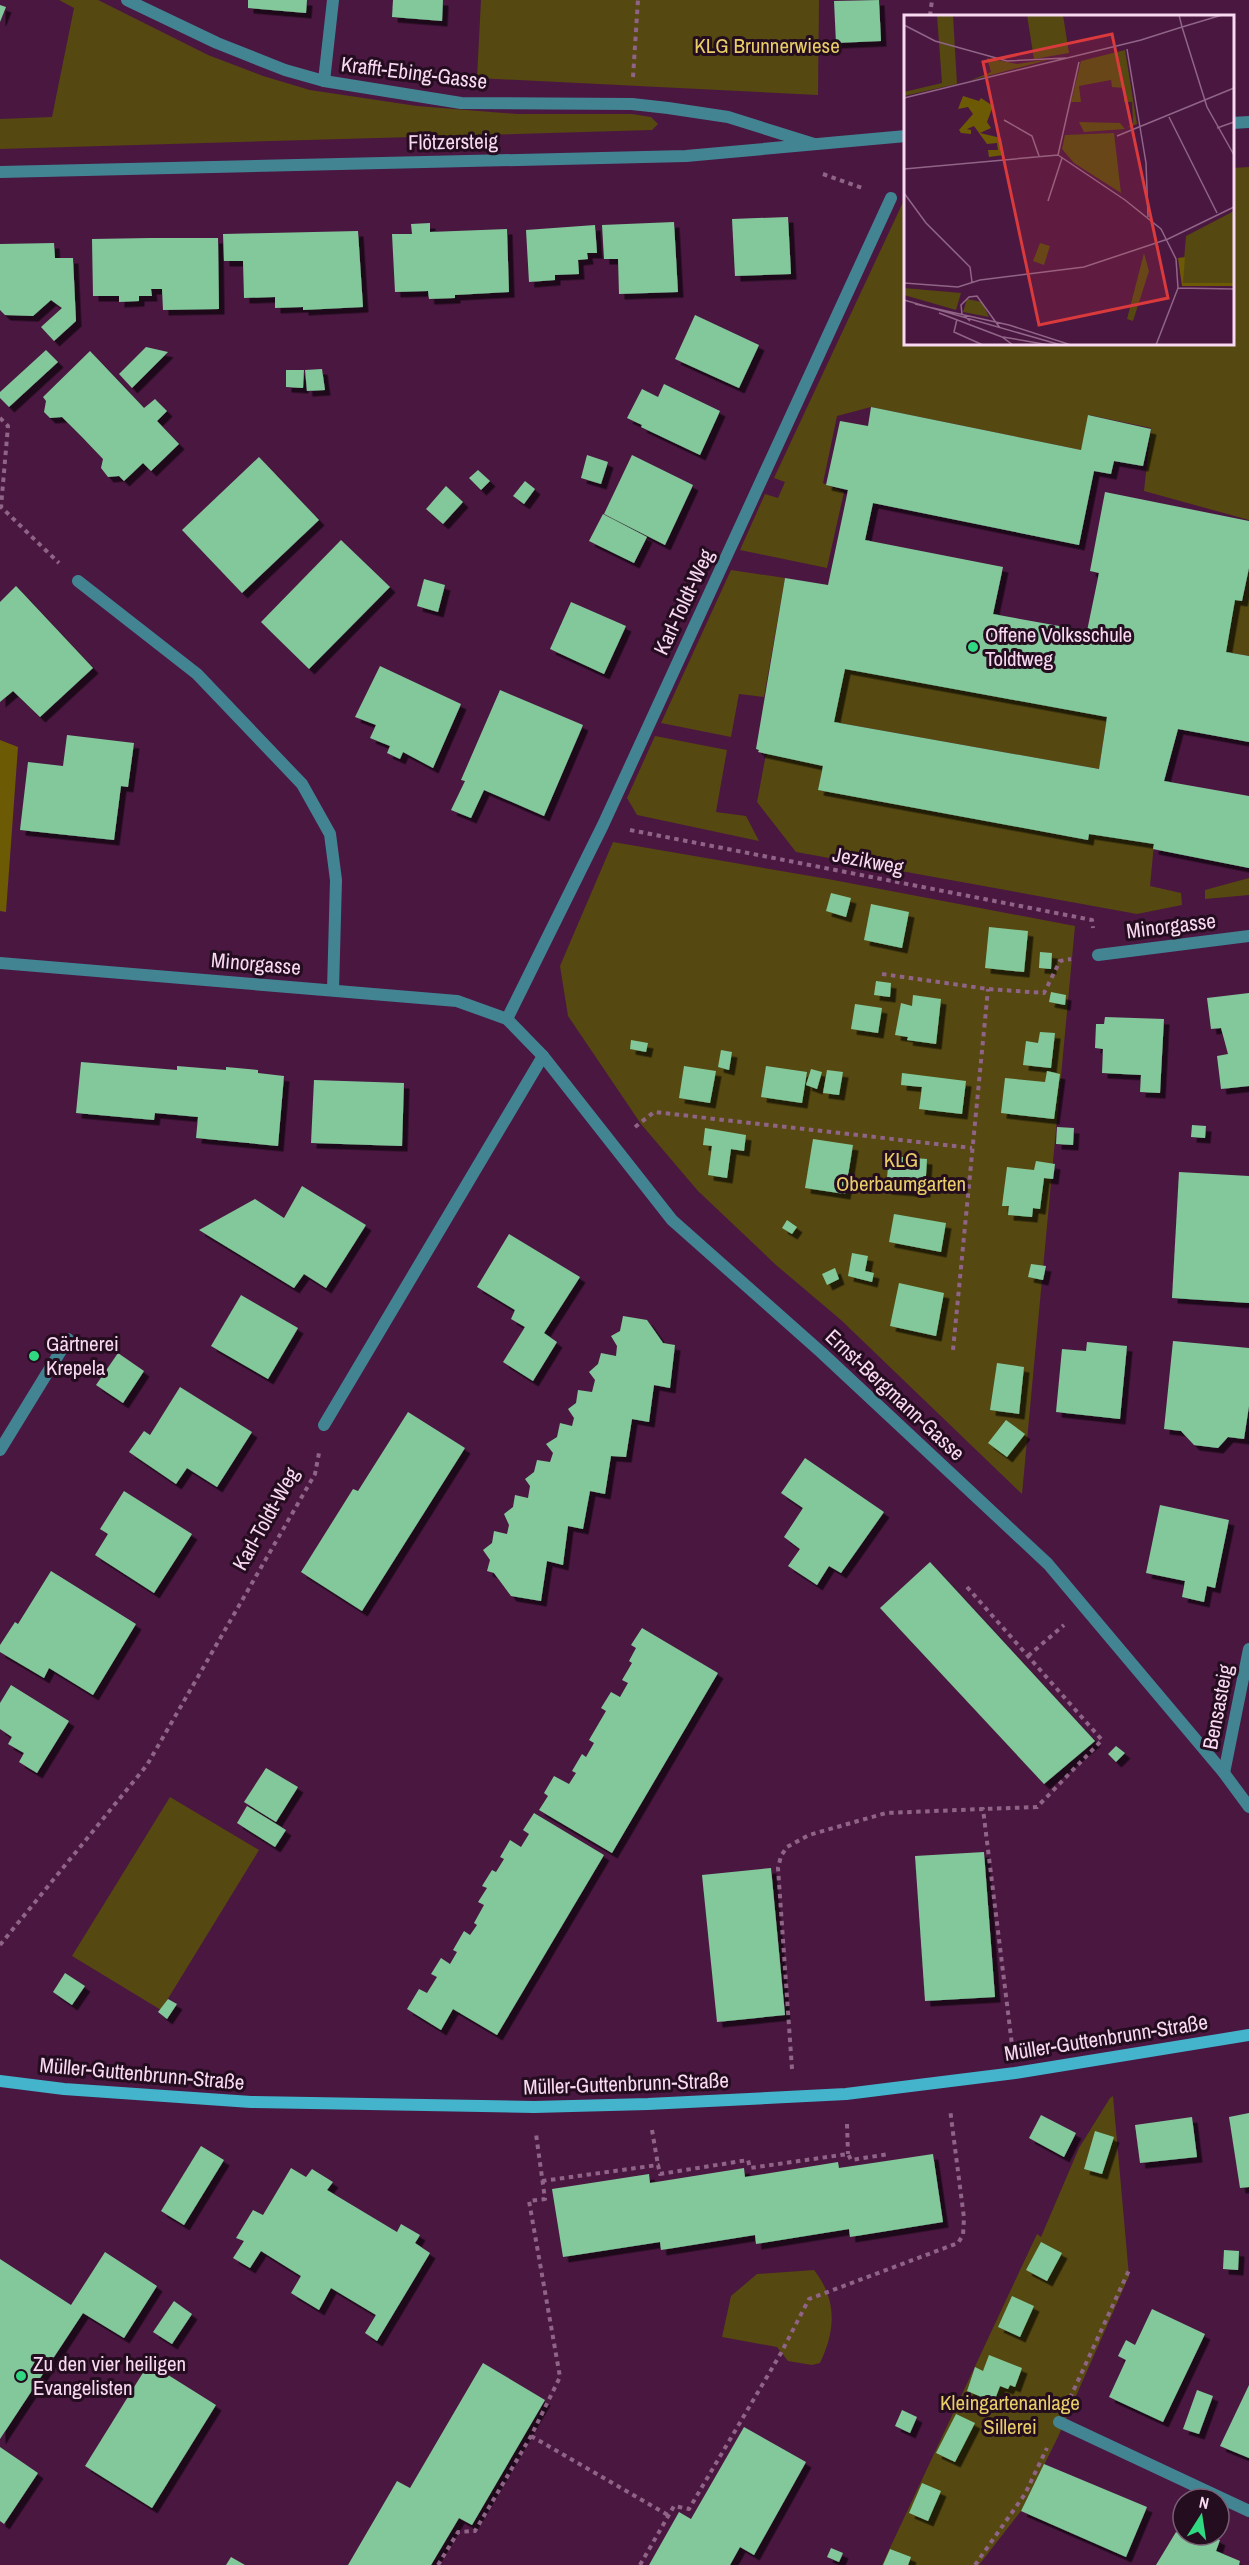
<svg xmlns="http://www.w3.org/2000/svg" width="1249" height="2565" font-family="'Archivo Narrow',sans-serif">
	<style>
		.green { fill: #554811 }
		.forest { fill: #6d5a04 }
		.building { fill: #83c89b; fill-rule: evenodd; filter: url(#shadow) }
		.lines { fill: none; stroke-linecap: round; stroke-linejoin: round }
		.path { stroke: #8f6487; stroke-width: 4; stroke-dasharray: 4.5 4.5; stroke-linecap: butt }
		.service { stroke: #438493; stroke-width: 12 }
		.minor { stroke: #438493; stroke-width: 12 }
		.tertiary { stroke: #438493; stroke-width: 12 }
		.secondary { stroke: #43b4cc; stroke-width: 12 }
		.poi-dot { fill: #31d882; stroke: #230d1f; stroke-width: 2 }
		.labels { text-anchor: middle; stroke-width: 6; stroke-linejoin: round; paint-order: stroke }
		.park-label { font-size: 21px; fill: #e8cd67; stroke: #230d1f }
		.street-label { font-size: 21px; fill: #f9d9f1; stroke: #230d1f }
		.poi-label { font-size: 21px; fill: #f9d9f1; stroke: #230d1f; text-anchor: start }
		.inset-road { fill: none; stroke: #906587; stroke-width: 1.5 }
		.view { fill: #da3a3c; fill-opacity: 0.15; stroke: #da3a3c; stroke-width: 3 }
		.inset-edge { fill: none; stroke: #f9d9f1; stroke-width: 3 }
	</style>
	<defs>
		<filter id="shadow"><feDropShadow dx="5.5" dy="5.5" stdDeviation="0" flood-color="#0009"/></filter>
	</defs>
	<rect width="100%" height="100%" fill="#4a1741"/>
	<!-- green -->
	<g class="green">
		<path d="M59 0H98L208 55 263 76 310 90 417 106 517 114H632L651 117 658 124 652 130 0 149V119L52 117 74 8Z"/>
		<path d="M481 0H819L818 95 477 78Z"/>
		<path d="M1249 167V520L1144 491 1151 428 1089 415 1081 450 871 407 837 416 823 483 844 492 827 568 740 550 765 494 778 498 785 482 774 478 905 198 906 344H1232L1233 168Z"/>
		<path d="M1249 568V656L1226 652 1235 600 1243 601Z"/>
		<path d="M731 570 785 578 764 697 739 694 731 737 661 723Z"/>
		<path d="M845 669 1107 717 1099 769 834 722Z"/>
		<path d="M655 736 727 750 716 812 746 816 759 841 637 815 627 798Z"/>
		<path d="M766 754 823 766 819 790 1088 840 1089 834 1154 844 1150 886 1181 893 1182 905 1137 914 796 852 757 802Z"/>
		<path d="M613 842 828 879 1075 926 1022 1494 841 1320 776 1265 698 1191 641 1124 568 1016 560 966Z"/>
		<path d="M1249 878V895L1205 899V890Z"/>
		<path d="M170 1797 259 1850 161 2010 72 1956Z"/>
		<path d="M1113 2096 1129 2276 1057 2439 1021 2511 979 2565H882L1037 2234 1041 2237 1079 2148 1110 2098Z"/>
		<path d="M814 2270C837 2299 836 2330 820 2363L812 2365 788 2361 777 2347 722 2337 731 2296 757 2274Z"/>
	</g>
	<!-- forest -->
	<path class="forest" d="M0 740 18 747 6 912 0 911Z"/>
	<!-- building -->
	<g class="building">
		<path d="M248 0H307L306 13 248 8Z"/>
		<path d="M393 0H443L442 21 392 17Z"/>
		<path d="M879 0 881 41 836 43 834 1Z"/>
		<path d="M0 5 6 7 0 22Z"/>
		<path d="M788 217 791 274 735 276 732 219Z"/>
		<path d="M674 222 678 292 619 294 618 259H604L602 225Z"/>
		<path d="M430 223V232L507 229 509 292 455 295V298L429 299 428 291 395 292 392 234H412L411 224Z"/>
		<path d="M595 225 597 253H587L588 259 578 260 579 274 555 275V280L529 282 526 230Z"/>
		<path d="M358 231 363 307 303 310V307L275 308V297L244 298 243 261H224L223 234Z"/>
		<path d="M151 238H218L219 309 163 310 162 289H151L152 296H139V301L119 302V296H93L92 239Z"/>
		<path d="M54 243 55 258H73L76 321 54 341 41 327 62 308 51 300 33 316 5 315 0 310V244Z"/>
		<path d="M695 315 759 345 739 388 675 359Z"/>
		<path d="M146 347 168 352 132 388 119 374Z"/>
		<path d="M46 350 58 362 9 407 0 398V392Z"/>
		<path d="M90 351 144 408 155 399 167 411 157 421 179 444 151 471 143 463 124 481 119 476 108 477 101 468 103 459 83 438 62 417 50 418 44 412 46 401 43 397Z"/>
		<path d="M322 369 325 390 307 391 305 370Z"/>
		<path d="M286 370H304L303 388 286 387Z"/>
		<path d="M664 384 720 411 700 455 641 427 642 425 627 418 642 389 658 397Z"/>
		<path d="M871 407 1081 450 1088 415 1151 429 1143 466 1114 461 1111 474 1094 471 1079 545 873 503 865 540 1003 567 993 614 1087 631 1099 573 1090 571 1105 492 1249 521V568L1242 601 1235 600 1226 652 1249 656V742L1178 729 1164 781 1249 796V868L1153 849 1154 844 1089 834 1088 840 818 790 823 766 758 752 759 750 756 749 785 578 828 585 848 490 826 485 840 421 868 426ZM845 669 1107 717 1099 769 834 722Z"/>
		<path d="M587 455 608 462 601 484 581 478Z"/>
		<path d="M632 455 693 485 665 545 604 514Z"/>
		<path d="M259 457 319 520 242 593 182 530Z"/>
		<path d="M478 470 490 481 481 490 469 478Z"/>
		<path d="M525 481 535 489 524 504 513 496Z"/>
		<path d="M446 486 463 502 443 524 426 509Z"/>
		<path d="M603 514 647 537 634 563 589 541Z"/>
		<path d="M341 540 390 587 309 669 261 622Z"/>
		<path d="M424 579 445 585 438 612 417 606Z"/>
		<path d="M16 586 93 668 40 717 13 691 0 702V602Z"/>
		<path d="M571 602 626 626 604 674 550 649Z"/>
		<path d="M380 666 461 704 433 768 403 752 400 759 387 753 390 746 370 738 376 725 355 717Z"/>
		<path d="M500 690 583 725 544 816 484 790 471 818 451 810 465 781 461 780Z"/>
		<path d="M67 735 134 743 128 787 121 786 114 840 20 830 28 762 63 766Z"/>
		<path d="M831 893 851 898 846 917 826 911Z"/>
		<path d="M871 904 909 912 902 948 864 940Z"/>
		<path d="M989 927 1028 931 1024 972 985 968Z"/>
		<path d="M1040 952 1052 953 1051 969 1039 968Z"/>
		<path d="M876 981 891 983 890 997 874 995Z"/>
		<path d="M1051 992 1066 995 1065 1005 1049 1002Z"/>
		<path d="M1249 993V1086L1221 1089 1217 1056 1228 1054 1221 1028 1211 1029 1207 998Z"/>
		<path d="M913 995 941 999 936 1044 907 1040 908 1037 895 1035 901 1003 912 1006Z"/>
		<path d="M855 1004 882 1008 878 1033 851 1029Z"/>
		<path d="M1105 1017 1164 1019 1160 1093 1140 1092 1141 1075 1102 1073 1103 1049 1095 1048 1096 1024H1104Z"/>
		<path d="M1040 1032 1055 1033 1051 1068 1023 1065 1026 1041 1038 1043Z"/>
		<path d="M631 1040 648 1043 646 1052 630 1049Z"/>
		<path d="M721 1050 732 1052 729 1070 718 1067Z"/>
		<path d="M81 1062 177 1070V1066L226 1070V1067L258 1070V1073L284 1076 278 1146 196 1138 198 1117 155 1113 154 1120 76 1113Z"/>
		<path d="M684 1066 716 1071 710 1103 679 1098Z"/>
		<path d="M766 1066 807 1072 802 1103 761 1097Z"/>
		<path d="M811 1069 822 1072 817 1089 806 1085Z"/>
		<path d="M827 1070 843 1072 839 1095 823 1093Z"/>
		<path d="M1047 1071 1060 1074 1054 1119 1001 1113 1005 1078 1045 1082Z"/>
		<path d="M902 1073 966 1081 962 1114 919 1109 922 1087 901 1085Z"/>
		<path d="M314 1080 404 1083 402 1146 311 1143Z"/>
		<path d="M1192 1125 1206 1126 1205 1138 1191 1137Z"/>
		<path d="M1057 1127 1074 1128 1073 1145 1056 1144Z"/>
		<path d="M705 1128 746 1135 744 1151 731 1149 727 1178 708 1175 712 1146 703 1145Z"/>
		<path d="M813 1139 853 1145 845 1194 805 1188Z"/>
		<path d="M889 1156 927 1159 925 1192 886 1189Z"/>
		<path d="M1036 1161 1055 1164 1053 1179 1044 1178 1040 1209 1033 1208 1032 1217 1008 1215 1009 1206H1002L1007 1167 1034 1170Z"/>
		<path d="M1179 1172 1249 1176V1303L1172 1298Z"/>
		<path d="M302 1186 366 1225 326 1288 304 1274 294 1288 199 1230 255 1199 284 1218Z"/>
		<path d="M894 1214 946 1223 941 1252 889 1242Z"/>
		<path d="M787 1220 797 1227 792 1234 782 1228Z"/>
		<path d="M509 1234 580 1277 544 1333 557 1342 533 1381 503 1362 525 1327 511 1319 515 1310 477 1287Z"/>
		<path d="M852 1253 868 1256 865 1271 874 1273 872 1282 848 1276Z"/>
		<path d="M1031 1264 1046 1266 1043 1280 1028 1277Z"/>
		<path d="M835 1268 839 1279 827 1285 822 1274Z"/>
		<path d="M899 1283 944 1293 936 1336 890 1326Z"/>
		<path d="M241 1295 298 1328 268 1379 211 1346Z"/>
		<path d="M623 1316 647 1320 663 1343 675 1345 670 1388 654 1385 649 1422 632 1419 626 1457 611 1456 605 1494 590 1491 583 1529 568 1526 563 1565 547 1561 541 1601 511 1596 494 1573 487 1571 490 1560 483 1550 492 1543 494 1531 507 1534 509 1525 504 1514 513 1507 515 1495 528 1498 530 1486 525 1479 534 1472 537 1460 550 1462 553 1453 546 1444 557 1437 560 1423 572 1426 574 1418 568 1409 576 1403 578 1390 592 1392 595 1380 589 1372 598 1364 601 1353 616 1356 617 1346 611 1336 620 1331Z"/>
		<path d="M1173 1341 1249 1348V1406L1244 1439 1228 1437 1218 1448 1194 1445 1181 1431 1164 1429Z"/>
		<path d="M1087 1342 1127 1346 1120 1419 1056 1412 1062 1349 1086 1351Z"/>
		<path d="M118 1353 144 1371 123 1403 96 1385Z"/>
		<path d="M997 1363 1024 1367 1019 1414 990 1410Z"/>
		<path d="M180 1387 252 1432 217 1487 187 1468 176 1484 129 1452 144 1431 150 1435Z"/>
		<path d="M408 1412 465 1448 362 1611 301 1572 353 1489 358 1491Z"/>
		<path d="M1006 1420 1025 1434 1007 1457 988 1443Z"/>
		<path d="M805 1458 884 1512 841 1573 829 1566 817 1585 788 1566 800 1549 784 1537 803 1508 781 1493Z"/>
		<path d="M124 1491 192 1534 154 1593 95 1555 108 1534 100 1529Z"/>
		<path d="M1160 1505 1229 1520 1215 1588 1207 1586 1204 1602 1182 1597 1185 1581 1146 1573Z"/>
		<path d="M930 1562 1095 1741 1044 1784 880 1608Z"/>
		<path d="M51 1571 136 1624 93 1695 49 1668 44 1678 0 1652V1645L15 1622 18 1624Z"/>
		<path d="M642 1628 718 1673 612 1853 539 1810 548 1796 544 1793 554 1776 569 1784 576 1773 572 1771 582 1754 586 1757 594 1743 589 1740 606 1711 601 1708 611 1692 620 1697 628 1683 622 1680 632 1663 629 1661 636 1648 631 1645Z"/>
		<path d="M11 1685 69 1721 37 1773 19 1762 24 1753 8 1744 12 1737 0 1729V1703Z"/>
		<path d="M1116 1746 1125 1753 1116 1762 1108 1754Z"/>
		<path d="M266 1768 298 1787 276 1822 244 1802Z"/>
		<path d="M247 1806 286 1830 275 1847 237 1823Z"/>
		<path d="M534 1813 604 1855 497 2035 453 2009 441 2030 407 2009 419 1989 427 1993 437 1977 431 1974 441 1958 450 1964 457 1952 453 1950 464 1931 470 1935 477 1925 474 1923 484 1905 478 1902 487 1888 482 1886 492 1870 496 1872 504 1859 500 1857 510 1840 521 1847 529 1834 523 1830Z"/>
		<path d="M984 1852 995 1997 925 2001 915 1856Z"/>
		<path d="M771 1868 785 2015 717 2022 702 1875Z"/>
		<path d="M65 1973 85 1986 72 2005 53 1992Z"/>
		<path d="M168 1999 177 2004 167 2019 158 2012Z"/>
		<path d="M1249 2113V2187L1240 2188 1229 2117Z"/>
		<path d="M1041 2115 1076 2133 1064 2157 1029 2138Z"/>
		<path d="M1192 2117 1197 2157 1140 2163 1135 2125Z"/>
		<path d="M1095 2131 1114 2137 1102 2174 1084 2169Z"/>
		<path d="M201 2146 224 2160 184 2225 161 2211Z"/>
		<path d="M933 2154 943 2222 850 2237 849 2229 756 2244 755 2235 661 2250 660 2242 563 2257 552 2189 649 2174 650 2183 744 2168 745 2177 838 2162 839 2168Z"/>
		<path d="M291 2168 306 2177 312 2169 333 2182 327 2190 397 2232 401 2224 420 2235 415 2243 430 2253 377 2341 365 2333 376 2315 331 2288 319 2310 291 2293 301 2276 261 2251 250 2268 233 2258 244 2241 236 2238 253 2210 263 2215Z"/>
		<path d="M1041 2242 1062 2253 1047 2281 1026 2270Z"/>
		<path d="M1224 2250 1239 2251 1238 2270 1223 2269Z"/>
		<path d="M105 2252 157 2286 124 2338 83 2313 0 2439V2259L71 2305Z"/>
		<path d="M1012 2296 1034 2306 1020 2337 998 2327Z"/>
		<path d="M174 2301 192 2314 172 2344 153 2332Z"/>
		<path d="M1152 2309 1205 2334 1163 2422 1109 2397 1126 2360 1118 2356 1126 2340 1135 2345Z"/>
		<path d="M989 2355 1022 2368 1015 2387 1010 2385 1008 2389 1000 2386 994 2402 967 2391 975 2367 983 2371Z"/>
		<path d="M149 2363 216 2405 152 2508 85 2466Z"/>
		<path d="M483 2363 545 2400 472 2525 459 2518 431 2565H348L397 2481 410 2488Z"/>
		<path d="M1249 2385V2458L1220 2446Z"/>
		<path d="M1197 2390 1213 2396 1199 2434 1183 2429Z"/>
		<path d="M902 2410 917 2417 910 2433 895 2426Z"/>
		<path d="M956 2414 975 2423 955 2462 936 2453Z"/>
		<path d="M744 2427 806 2462 754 2555 740 2547 730 2565H649L679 2512 691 2519Z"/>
		<path d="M0 2447 38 2473 4 2524 0 2521Z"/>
		<path d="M1044 2464 1147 2507 1126 2557 1021 2511Z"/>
		<path d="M922 2483 941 2491 928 2521 909 2513Z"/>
		<path d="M1176 2532 1194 2540 1197 2535H1210L1220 2540 1216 2551 1240 2561 1239 2565H1156Z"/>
		<path d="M831 2548 843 2553 839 2562 827 2557Z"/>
		<path d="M890 2549 911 2557 908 2565H883Z"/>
		<path d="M231 2557 245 2565H226Z"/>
	</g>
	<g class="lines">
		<!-- path -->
		<g class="path">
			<path d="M930 16 932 0"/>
			<path d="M633 77 638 0"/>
			<path d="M823 174 865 189"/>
			<path d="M0 418 8 426 1 507 59 563"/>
			<path d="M630 830 1092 920 1093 928"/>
			<path d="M882 974 988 989 1044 993 1060 961 1071 959"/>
			<path d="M635 1127 654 1112 972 1148"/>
			<path d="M953 1350 988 989"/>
			<path d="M967 1587 1102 1740 1037 1807 983 1809"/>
			<path d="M1028 1656 1064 1625"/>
			<path d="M0 1945 147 1765 315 1474 319 1453"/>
			<path d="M792 2069 778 1868 781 1856 787 1847 809 1835 886 1813 983 1809 1012 2045"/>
			<path d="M847 2124 848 2154"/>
			<path d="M652 2130 658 2165"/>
			<path d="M542 2181 658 2165 660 2174 748 2160 750 2168 848 2154 851 2160 889 2154"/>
			<path d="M1070 2398 1130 2268"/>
			<path d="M531 2436 668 2515"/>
			<path d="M438 2565 458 2532 475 2531 531 2436 560 2377 529 2201 545 2199 536 2134"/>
			<path d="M640 2565 674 2506 689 2509 781 2353 809 2299 958 2243 963 2235 964 2218 950 2109"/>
			<path d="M975 2565 1025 2494 1047 2448"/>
		</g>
		<!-- service -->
		<g class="service">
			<path d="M324 81 333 0"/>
			<path d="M0 1450 68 1339"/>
			<path d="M1059 2422 1249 2511"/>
		</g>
		<!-- minor -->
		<g class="minor">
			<path d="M127 0 217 43 285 70 324 81 461 103 632 104 668 108 728 117 814 144"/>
			<path d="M78 581 197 674 302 784 330 834 336 880 333 990"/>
			<path d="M1098 955 1249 936"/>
			<path d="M0 963 457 1001 507 1019 543 1056 672 1220 822 1353 1048 1564 1224 1773 1249 1807"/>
			<path d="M507 1019 603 825 891 198"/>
			<path d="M324 1425 543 1056"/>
			<path d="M1224 1773 1249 1649"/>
		</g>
		<!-- tertiary -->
		<g class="tertiary">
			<path d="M1232 123 1249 122"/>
			<path d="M0 172 686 156 906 136"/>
		</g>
		<!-- secondary -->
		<path class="secondary" d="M0 2081 64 2089 251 2102 534 2107 648 2104 846 2094 1015 2073 1249 2035"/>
	</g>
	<!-- markers -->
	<g class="poi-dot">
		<circle cx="973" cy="647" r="6"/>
		<circle cx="34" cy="1356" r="6"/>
		<circle cx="21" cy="2376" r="6"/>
	</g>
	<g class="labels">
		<!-- park labels -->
		<g class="park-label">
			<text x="767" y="53">KLG Brunnerwiese</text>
			<text x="901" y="1167">KLG<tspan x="901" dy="24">Oberbaumgarten</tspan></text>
			<text x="1010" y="2410">Kleingartenanlage<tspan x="1010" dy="24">Sillerei</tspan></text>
		</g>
		<!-- street labels -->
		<g class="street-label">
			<text transform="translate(414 73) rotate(7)" y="7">Krafft-Ebing-Gasse</text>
			<text transform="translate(453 142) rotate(-1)" y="7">Flötzersteig</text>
			<text transform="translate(684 602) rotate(-65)" y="7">Karl-Toldt-Weg</text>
			<text transform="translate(868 861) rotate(11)" y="7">Jezikweg</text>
			<text transform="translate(1171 926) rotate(-7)" y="7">Minorgasse</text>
			<text transform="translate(256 964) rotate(5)" y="7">Minorgasse</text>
			<text transform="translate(895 1395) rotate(43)" y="7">Ernst-Bergmann-Gasse</text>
			<text transform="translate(266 1519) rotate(-61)" y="7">Karl-Toldt-Weg</text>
			<text transform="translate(1218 1707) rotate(-79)" y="7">Bensasteig</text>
			<text transform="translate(1106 2038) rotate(-9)" y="7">Müller-Guttenbrunn-Straße</text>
			<text transform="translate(142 2074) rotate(5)" y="7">Müller-Guttenbrunn-Straße</text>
			<text transform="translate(626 2084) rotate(-2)" y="7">Müller-Guttenbrunn-Straße</text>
		</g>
		<!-- poi labels -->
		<g class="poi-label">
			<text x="985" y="642">Offene Volksschule<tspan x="985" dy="24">Toldtweg</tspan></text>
			<text x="46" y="1351">Gärtnerei<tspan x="46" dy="24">Krepela</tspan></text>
			<text x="33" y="2371">Zu den vier heiligen<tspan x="33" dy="24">Evangelisten</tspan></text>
		</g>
	</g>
	<!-- overview -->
	<g transform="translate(904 15)">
		<rect width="330" height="330" fill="#4a1741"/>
		<path d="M33 0H49L53 69 0 81V77L38 68ZM123 0H159L165 38 130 44ZM221 35 233 109 223 113 229 108 228 87H220V73L208 72 207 65 175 71 177 87H167L177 46ZM83 43 113 49 147 44 65 66 87 57ZM175 107 216 108 221 114 180 117ZM210 118 217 178 170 148 158 134 161 120ZM330 196V268H278L282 221ZM136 228 146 231 140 250 129 246ZM240 238 245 256 229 306 223 304ZM0 273 57 278 52 295 0 280ZM63 284 78 287 85 302 59 297Z" fill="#554811"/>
		<path d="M59 81 75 86 77 83 89 91 83 107 87 113 76 118 97 123 100 140 85 142 84 135H94L93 128 83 129 70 111 63 114 67 115V119L57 118 55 115 69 99 64 92 54 94ZM281 242 279 268H330V271H278L274 243Z" fill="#6d5a04"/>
		<path class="inset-road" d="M318 0 278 12 303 92 330 140M0 10 31 26 103 46 162 43M223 34 242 148 244 202M0 83 237 25 278 12 275 0M265 102 313 198M100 105 128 121 135 141M313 113 330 107M213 121 330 73M154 140 221 185 257 214 272 244 274 273 330 274M154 140 175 47M0 154 154 140M0 178 22 208 66 252 68 267M144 186 158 143M0 268 54 272 76 265 180 252 264 224 330 192M0 285 157 330M11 289 105 310 167 330M35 298 98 322 109 330M53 304 50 317 79 330M66 306 58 299 57 290 65 282 73 281 96 313M99 322 145 330M252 330 274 273"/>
		<path class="view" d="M208 19 264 283 135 310 79 47Z"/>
		<rect width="330" height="330" class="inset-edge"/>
	</g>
	<!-- north arrow -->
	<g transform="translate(1201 2517) rotate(12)"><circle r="28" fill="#230d1f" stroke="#795f73" stroke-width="1.5"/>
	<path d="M0-4.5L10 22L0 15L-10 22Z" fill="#31d882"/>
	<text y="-9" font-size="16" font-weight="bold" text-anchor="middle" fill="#f9d9f1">N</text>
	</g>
</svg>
